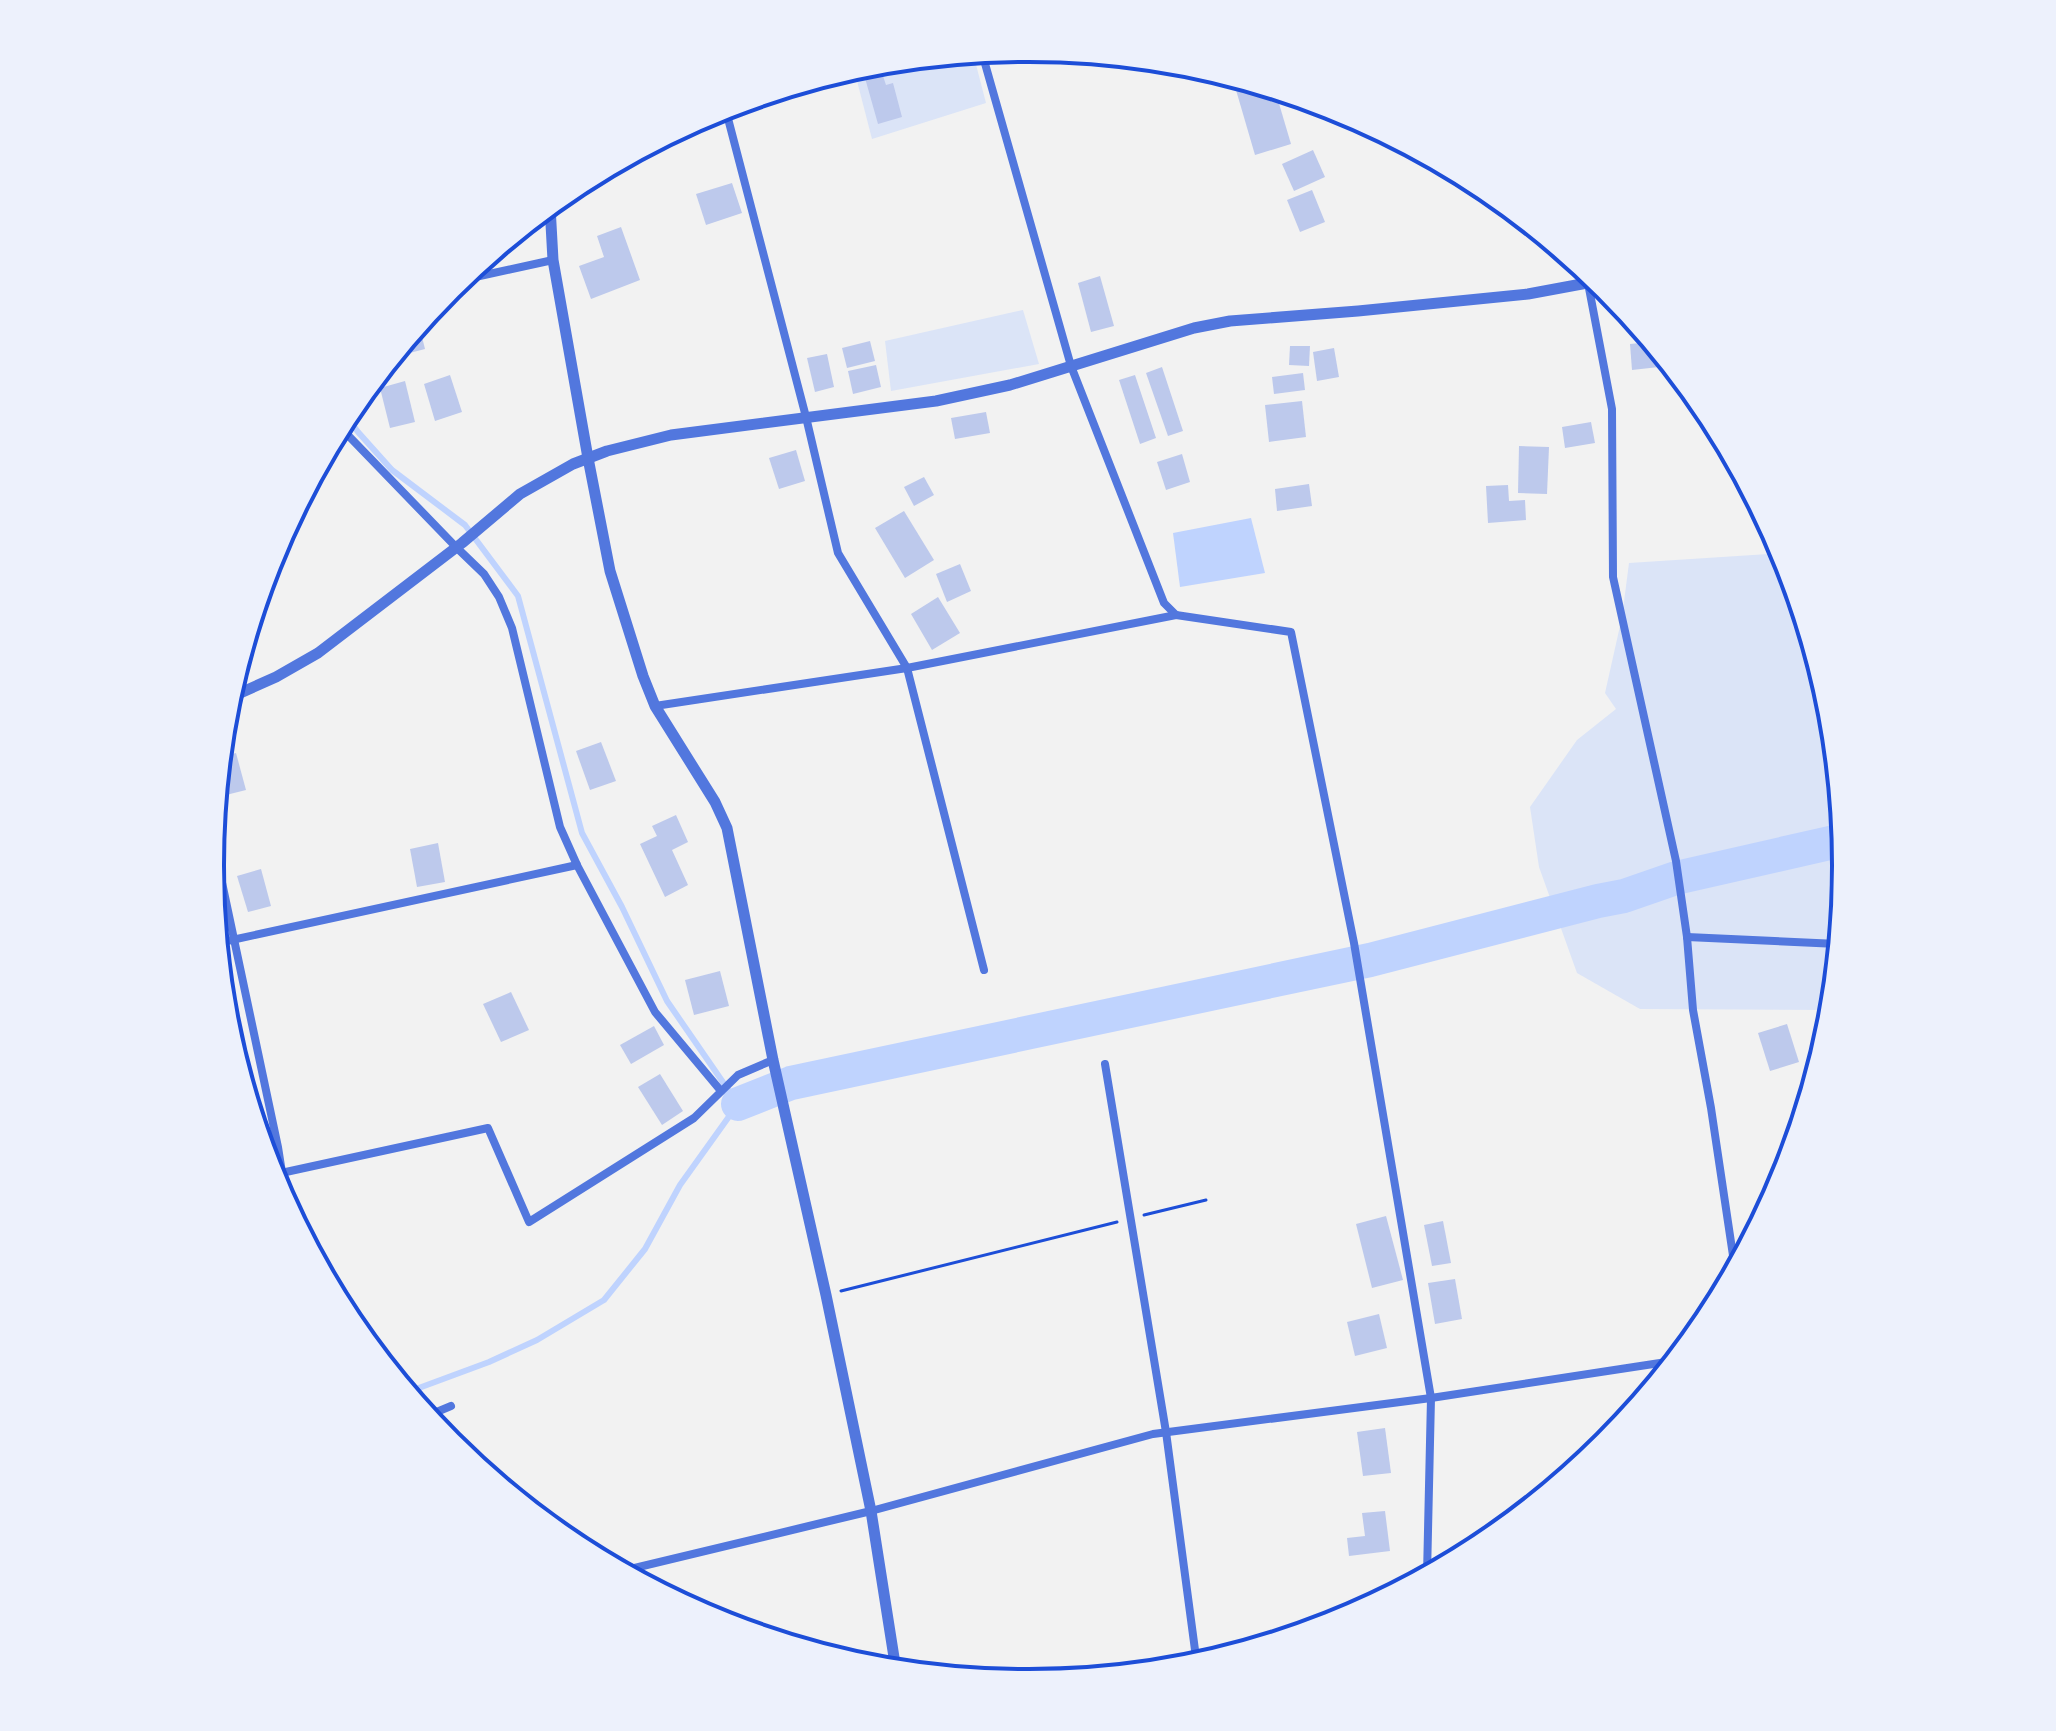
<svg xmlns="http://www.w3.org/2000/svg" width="2056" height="1731" font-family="'IBM Plex Sans',sans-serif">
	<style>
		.green { fill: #dbe4f7 }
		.water { fill: #bfd3fe }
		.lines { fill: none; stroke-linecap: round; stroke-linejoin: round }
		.stream { stroke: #bfd3fe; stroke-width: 6 }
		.river { stroke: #bfd3fe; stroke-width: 34 }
		.building { fill: #bdc9ec }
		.path { stroke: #1d4ed8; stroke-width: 3 }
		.minor { stroke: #5277de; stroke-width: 8 }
		.tertiary { stroke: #5277de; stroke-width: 11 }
		.rim { fill: none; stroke: #1d4ed8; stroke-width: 4 }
	</style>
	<rect width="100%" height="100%" fill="#f2f2f2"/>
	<!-- green -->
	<g class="green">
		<path d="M973 53 986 103 872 139 856 77 918 59Z"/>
		<path d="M1023 310 1039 364 891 391 885 341Z"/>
		<path d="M1783 553 1830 706 1845 866 1831 1010 1640 1009 1577 973 1539 867 1530 807 1577 740 1616 709 1605 693 1622 617 1629 563Z"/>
	</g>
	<!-- water -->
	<path class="water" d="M1251 518 1265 573 1180 587 1173 533Z"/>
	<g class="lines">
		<!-- stream -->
		<path class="stream" d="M346 416 358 432 392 470 465 525 518 596 582 833 622 907 667 1001 738 1104 680 1185 645 1249 604 1300 537 1340 489 1362 408 1392"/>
		<!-- river -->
		<path class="river" d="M738 1104 791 1083 1370 960 1598 901 1624 896 1676 878 1843 840"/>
	</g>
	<!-- building -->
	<g class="building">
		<path d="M882 73 886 85 893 83 902 117 878 124 865 78Z"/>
		<path d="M1255 84 1275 90 1291 144 1255 155 1236 90Z"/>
		<path d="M1313 150 1325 177 1294 191 1282 164Z"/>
		<path d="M732 183 742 213 706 225 696 194Z"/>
		<path d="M1312 190 1325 222 1300 232 1287 200Z"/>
		<path d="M621 227 640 280 591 299 579 266 604 257 597 236Z"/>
		<path d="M1100 276 1114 326 1091 332 1078 283Z"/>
		<path d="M1626 311 1629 315 1640 328 1628 330Z"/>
		<path d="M419 325 425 349 398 356 397 352Z"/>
		<path d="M870 341 875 361 847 368 842 348Z"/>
		<path d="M1651 342 1658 350 1659 367 1632 370 1630 344Z"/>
		<path d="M1290 346H1310L1309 366 1289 365Z"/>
		<path d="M1334 348 1339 377 1317 381 1313 352Z"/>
		<path d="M827 354 834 387 815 392 807 358Z"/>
		<path d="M876 365 881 387 853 394 848 371Z"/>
		<path d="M1162 367 1183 431 1168 436 1146 373Z"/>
		<path d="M1303 373 1305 390 1274 394 1272 377Z"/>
		<path d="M450 375 462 412 435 421 424 384Z"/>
		<path d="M1135 375 1156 438 1140 444 1119 380Z"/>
		<path d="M405 381 415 422 390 428 380 388Z"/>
		<path d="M1302 401 1306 437 1269 442 1265 405Z"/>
		<path d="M986 412 990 433 955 439 951 418Z"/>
		<path d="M1591 422 1595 443 1565 448 1562 427Z"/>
		<path d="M1519 446 1549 447 1547 494 1518 493Z"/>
		<path d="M796 450 805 481 779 489 769 458Z"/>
		<path d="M1182 454 1190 482 1166 490 1157 462Z"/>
		<path d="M924 477 934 495 914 506 904 487Z"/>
		<path d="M1309 484 1312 506 1277 511 1275 489Z"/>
		<path d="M1508 485 1509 501 1525 500 1526 520 1488 523 1486 486Z"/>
		<path d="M904 511 934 560 905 578 875 528Z"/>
		<path d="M960 564 971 591 947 602 936 574Z"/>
		<path d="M938 597 960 633 932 650 911 614Z"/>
		<path d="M601 742 616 781 590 790 576 751Z"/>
		<path d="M236 753 246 790 222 796 219 783 221 757Z"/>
		<path d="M676 815 688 842 672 850 688 885 665 897 640 844 657 836 652 826Z"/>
		<path d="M438 843 445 882 417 887 410 849Z"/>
		<path d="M261 869 271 906 248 912 237 876Z"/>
		<path d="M720 971 729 1006 694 1015 685 980Z"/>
		<path d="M511 992 529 1030 501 1042 483 1004Z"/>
		<path d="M1787 1024 1799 1062 1770 1071 1758 1033Z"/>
		<path d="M654 1026 664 1045 631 1064 620 1045Z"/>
		<path d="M660 1074 683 1111 662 1125 638 1087Z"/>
		<path d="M1386 1216 1403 1280 1372 1288 1356 1224Z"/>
		<path d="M1443 1221 1451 1263 1432 1266 1424 1225Z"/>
		<path d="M1455 1279 1462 1319 1435 1324 1428 1283Z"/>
		<path d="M1379 1314 1387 1348 1355 1356 1347 1322Z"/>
		<path d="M1385 1428 1391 1473 1363 1476 1357 1432Z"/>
		<path d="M1385 1511 1390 1551 1349 1556 1347 1538 1365 1536 1362 1513Z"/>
	</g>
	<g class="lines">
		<!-- path -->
		<g class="path">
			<path d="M1144 1215 1206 1200"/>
			<path d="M841 1291 1117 1222"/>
		</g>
		<!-- minor -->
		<g class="minor">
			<path d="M982 53 1071 366 1164 603 1176 615 1291 632 1354 943 1431 1398 1427 1575"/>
			<path d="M725 107 806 417 838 553 907 668 984 970"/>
			<path d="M457 281 553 260"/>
			<path d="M1588 283 1612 409 1613 577 1676 861 1687 937 1693 1010 1711 1108 1735 1269"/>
			<path d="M340 427 456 547 484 574 499 597 512 628 560 827 577 865 655 1012 721 1091"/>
			<path d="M655 706 907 668 1176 615"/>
			<path d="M213 840 278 1147 287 1204"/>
			<path d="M1687 937 1838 944"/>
			<path d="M218 943 577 865"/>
			<path d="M1105 1064 1166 1432 1197 1665"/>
			<path d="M272 1175 488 1128 529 1222 694 1118 738 1075 773 1060"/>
			<path d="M427 1416 451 1406"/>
			<path d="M622 1571 871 1511 1153 1434 1431 1398 1673 1361"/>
		</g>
		<!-- tertiary -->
		<g class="tertiary">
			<path d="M550 206 553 260 588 458 610 571 643 676 655 706 715 802 727 828 773 1060 826 1295 871 1511 896 1670"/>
			<path d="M229 698 276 677 318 653 462 543 520 494 573 464 607 451 671 435 936 401 1010 385 1194 328 1230 321 1358 311 1528 294 1598 281"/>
		</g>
	</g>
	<!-- crop -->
	<path d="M0 0H2056V1731H0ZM1027 62H1029A803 803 0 0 1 1832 865V866A803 803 0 0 1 1029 1669H1027A803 803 0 0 1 224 866V865A803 803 0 0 1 1027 62Z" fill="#edf1fc" fill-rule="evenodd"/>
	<path class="rim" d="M1027 62H1029A803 803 0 0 1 1832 865V866A803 803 0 0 1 1029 1669H1027A803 803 0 0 1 224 866V865A803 803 0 0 1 1027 62Z"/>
</svg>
